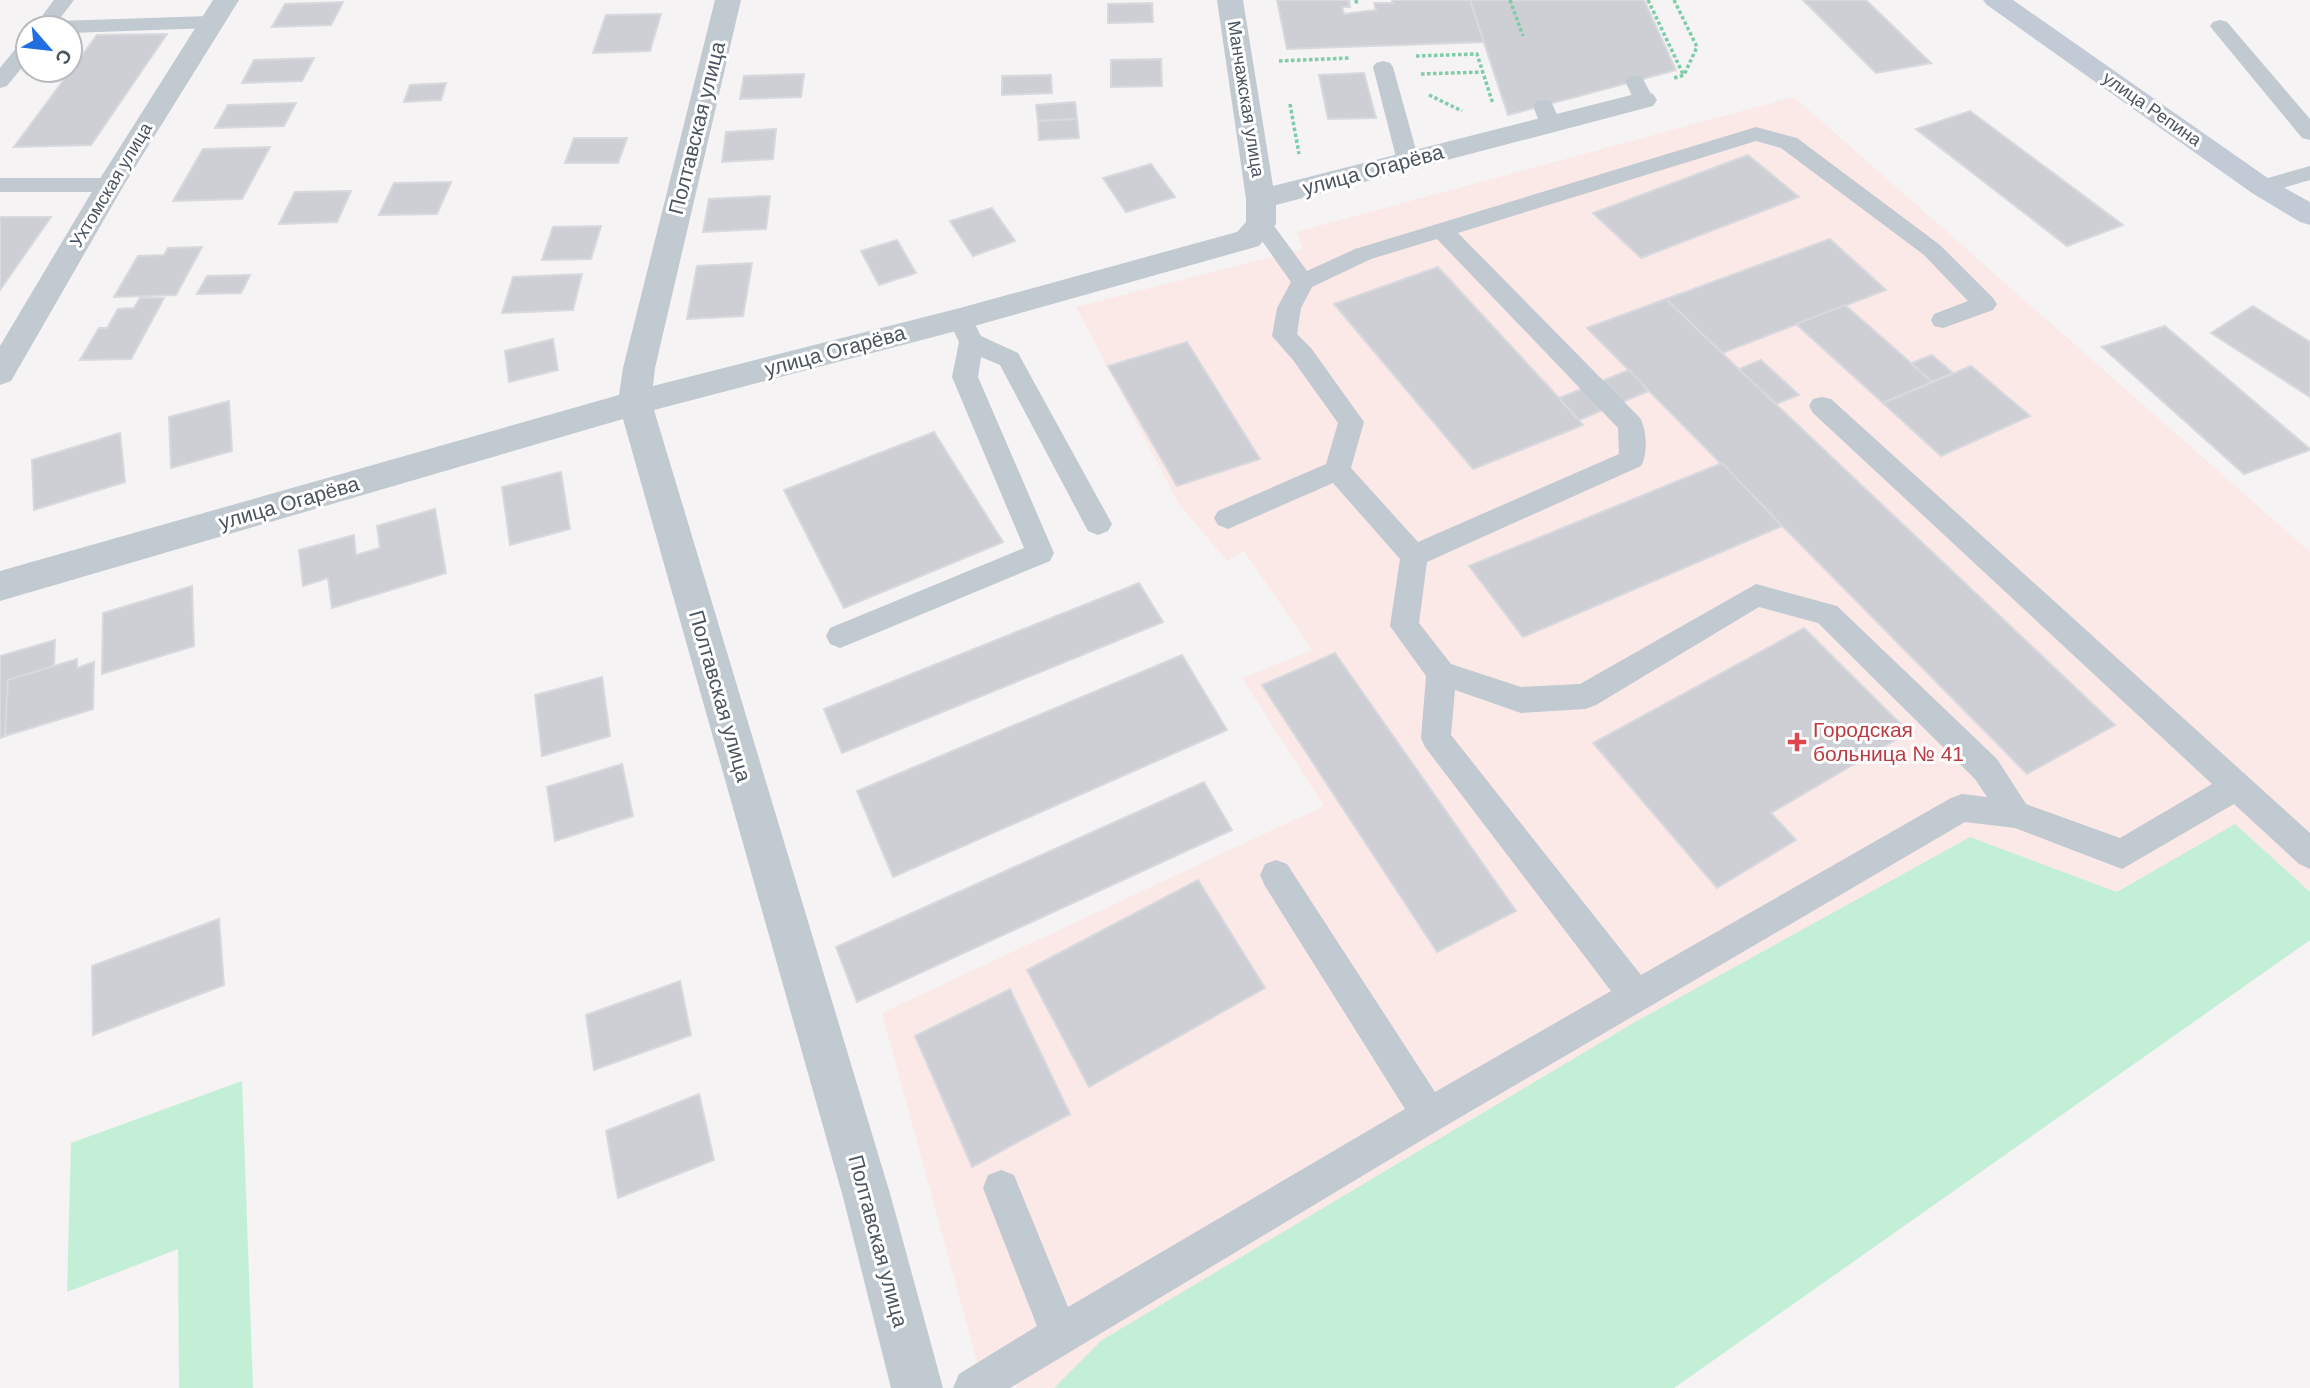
<svg xmlns="http://www.w3.org/2000/svg" width="2310" height="1388" font-family="Arial,sans-serif">
	<style>
		.medical { fill: #fbe9e7 }
		.green { fill: #c4efd7 }
		.building { fill: #cdcfd5; stroke: #d7d9de; stroke-width: 2 }
		.lines { fill: none; stroke-linecap: round; stroke-linejoin: round }
		.path { stroke: #7dcda8; stroke-width: 3.5; stroke-dasharray: 3.5 2.5; stroke-linecap: butt }
		.lane { fill: #c1c9d1; fill-rule: evenodd }
		.street { fill: #c1c9d1; fill-rule: evenodd }
		.secondary { fill: #c2cad5; fill-rule: evenodd }
		.health-dot { fill: #e0444e; stroke: #fff; stroke-width: 2.5 }
		.labels { text-anchor: middle; stroke-width: 6; stroke-linejoin: round; paint-order: stroke }
		.far-street-label { font-size: 18px; fill: #4b5560; stroke: #fff }
		.street-label { font-size: 21px; fill: #4b5560; stroke: #fff }
		.health-label { font-size: 21px; fill: #be3a42; stroke: #fff; text-anchor: start }
	</style>
	<rect width="100%" height="100%" fill="#f5f3f3"/>
	<!-- medical -->
	<path class="medical" d="M1794 97 2310 552V940L1674 1388H1016L1014 1382 977 1362 882 1013 1324 806 1242 678 1312 650 1244 551 1227 561 1179 504 1076 307 1303 249 1296 232Z"/>
	<!-- green -->
	<g class="green">
		<path d="M2235 824 2310 892V940L1674 1388H1054L1102 1340 1635 1022 1970 837 2117 892Z"/>
		<path d="M242 1081 253 1388H179L178 1249 67 1292 71 1143Z"/>
	</g>
	<!-- building -->
	<g class="building">
		<path d="M1277 0H1349L1350 7H1342L1344 14 1376 10 1374 3H1393L1392 0H1470L1484 42 1287 49Z"/>
		<path d="M1470 0H1644L1676 70 1508 115Z"/>
		<path d="M1803 0H1866L1931 63 1876 73Z"/>
		<path d="M343 2 331 25 272 27 285 4Z"/>
		<path d="M1152 3 1153 22 1108 23V4Z"/>
		<path d="M661 14 650 51 593 53 606 15Z"/>
		<path d="M167 34 91 145 14 147 97 35Z"/>
		<path d="M314 58 302 81 242 83 254 60Z"/>
		<path d="M1161 59 1162 86 1111 87V60Z"/>
		<path d="M1364 73 1376 118 1328 119 1319 75Z"/>
		<path d="M804 74 801 97 740 99 744 76Z"/>
		<path d="M1051 75 1052 93 1002 95V76Z"/>
		<path d="M446 83 441 100 404 102 410 85Z"/>
		<path d="M1075 102 1077 119 1038 121 1036 105Z"/>
		<path d="M296 103 284 126 215 128 228 105Z"/>
		<path d="M1970 111 2123 225 2067 246 1916 129Z"/>
		<path d="M1077 119 1079 138 1039 140 1038 121Z"/>
		<path d="M776 129 773 159 722 162 726 132Z"/>
		<path d="M574 138H627L618 163H565Z"/>
		<path d="M270 147 242 199 173 201 203 149Z"/>
		<path d="M1748 155 1799 197 1641 258 1593 213Z"/>
		<path d="M1151 164 1175 197 1126 212 1103 178Z"/>
		<path d="M451 182 437 214 379 215 394 183Z"/>
		<path d="M351 191 337 222 279 224 295 192Z"/>
		<path d="M770 196 766 229 703 232 709 199Z"/>
		<path d="M992 208 1015 241 973 256 950 221Z"/>
		<path d="M0 217H51L0 290Z"/>
		<path d="M601 226 591 259 542 260 553 227Z"/>
		<path d="M1830 239 1886 290 1722 353 1666 299Z"/>
		<path d="M897 240 916 273 879 285 861 251Z"/>
		<path d="M202 247 176 295 114 297 138 256 164 255 168 248Z"/>
		<path d="M752 263 743 316 687 319 697 266Z"/>
		<path d="M1438 267 1559 398 1583 425 1473 469 1334 304Z"/>
		<path d="M582 274 573 310 502 313 513 277Z"/>
		<path d="M250 275 241 293 197 294 207 276Z"/>
		<path d="M140 298H164L131 359 80 360 99 328H107L118 309 134 308Z"/>
		<path d="M1666 299 1722 353 2115 725 2027 774 1587 328Z"/>
		<path d="M1845 305 1911 363 1932 382 1883 403 1796 324Z"/>
		<path d="M2253 306 2310 342V397L2211 333Z"/>
		<path d="M2165 326 2310 449V450L2244 474 2102 347Z"/>
		<path d="M553 339 558 370 509 382 505 351Z"/>
		<path d="M1187 342 1260 459 1177 486 1108 366Z"/>
		<path d="M1932 355 1953 373 1932 382 1911 363Z"/>
		<path d="M1761 360 1799 395 1776 404 1739 369Z"/>
		<path d="M1971 366 2030 416 1941 456 1883 403Z"/>
		<path d="M1629 370 1649 391 1579 420 1559 398Z"/>
		<path d="M229 401 232 451 171 468 169 417Z"/>
		<path d="M934 432 1003 542 844 608 784 490Z"/>
		<path d="M120 433 125 482 34 510 32 460Z"/>
		<path d="M1722 463 1782 526 1523 637 1469 566Z"/>
		<path d="M561 472 570 529 510 545 502 487Z"/>
		<path d="M435 509 446 573 332 608 328 578 303 586 299 550 354 535 356 555 380 548 377 526Z"/>
		<path d="M1139 583 1163 622 842 753 824 709Z"/>
		<path d="M192 586 194 646 102 674 103 613Z"/>
		<path d="M1804 628 1909 732 1771 813 1796 840 1717 888 1593 743Z"/>
		<path d="M55 640 54 666 8 680 5 736 0 738V656Z"/>
		<path d="M1335 653 1516 911 1437 952 1262 685Z"/>
		<path d="M1182 655 1227 730 893 877 857 791Z"/>
		<path d="M77 659V668L94 662 93 709 5 736 8 680Z"/>
		<path d="M602 677 610 736 542 756 535 695Z"/>
		<path d="M622 764 633 816 555 841 547 787Z"/>
		<path d="M1204 782 1232 830 857 1002 836 947Z"/>
		<path d="M1198 880 1265 988 1089 1087 1027 970Z"/>
		<path d="M219 919 224 985 93 1035 92 966Z"/>
		<path d="M680 981 691 1035 594 1070 586 1015Z"/>
		<path d="M1010 989 1070 1114 972 1167 915 1036Z"/>
		<path d="M699 1094 714 1160 618 1198 606 1131Z"/>
	</g>
	<g class="lines">
		<!-- path -->
		<g class="path">
			<path d="M1356 0 1357 6"/>
			<path d="M1510 0 1523 36"/>
			<path d="M1648 0 1683 74"/>
			<path d="M1674 0 1697 47 1684 75 1674 78"/>
			<path d="M1416 56 1477 54 1493 104"/>
			<path d="M1279 61 1351 58"/>
			<path d="M1421 74 1483 72"/>
			<path d="M1429 95 1462 111"/>
			<path d="M1290 104 1299 154"/>
		</g>
		<!-- lane -->
		<g class="lane">
			<path d="M54 0H74L58 21 210 16 217 18 220 22 217 26 210 28 70 33V28H33Z"/>
			<path d="M2220 20 2227 22 2310 119V140L2302 138 2213 30 2210 26 2213 22Z"/>
			<path d="M28 40V60L7 86 0 88V68L21 42Z"/>
			<path d="M1383 61 1390 63 1393 67 1419 161 1416 166H1400L1397 161 1373 67 1376 63Z"/>
			<path d="M1635 75 1642 77 1654 100 1650 104H1636L1625 81 1628 77Z"/>
			<path d="M1544 100 1551 101 1561 124 1558 129H1542L1533 106 1537 101Z"/>
			<path d="M1756 127 1797 138 1940 245 1993 298 1997 304 1993 310 1943 328 1934 326 1931 320 1934 314 1968 301 1924 255 1781 148 1756 141 1458 233 1640 418C1647 430 1648 454 1641 466L1427 562 1419 623 1451 664 1521 687 1580 684 1756 584 1837 606 1997 759 2026 804 2120 838 2212 784 1813 413 1809 406 1813 399 1822 397 1831 399 2310 833V869L2299 864 2234 804 2122 869 2015 828 1965 822 1442 1128 1010 1388H953L959 1374 1037 1326 983 1188 988 1175 1001 1170 1014 1175 1068 1307 1405 1109 1265 886 1260 875 1265 864 1276 860 1287 864 1435 1092 1611 991 1425 747 1421 738 1426 676 1390 626 1400 559 1333 483 1228 529 1218 525 1214 518 1218 511 1326 464 1338 423 1293 360 1272 336 1277 308 1291 282 1250 224 1253 219 1261 217 1269 219 1307 271 1355 249ZM1437 239 1618 428 1619 454 1418 542 1351 468 1364 422 1311 348 1297 334 1301 308 1312 287 1371 259ZM1759 607 1818 623 1975 779 1987 797 1962 794 1951 798 1641 975 1451 735 1455 690 1521 713 1585 709 1596 705Z"/>
			<path d="M2310 166V180L2262 194 2254 192 2251 187 2254 182Z"/>
			<path d="M0 178H110L118 180 121 185 118 190 110 192H0Z"/>
			<path d="M960 311 969 313 981 336 1018 353 1112 524 1108 531 1098 535 1088 531 1000 365 981 357 978 377 1054 553 1050 561 850 644 840 648 830 644 826 636 830 628 1024 548 952 377 959 342 948 319 951 313Z"/>
		</g>
		<!-- street -->
		<g class="street">
			<path d="M213 0H239L124 185 11 381 0 385V346L96 185Z"/>
			<path d="M715 0H741L655 368 653 386 960 308 1237 232 1246 222V199L1217 0H1243L1273 186 1643 92 1653 94 1657 100 1653 106 1276 205V224L1259 246 960 330 654 410 891 1197 943 1388H891L843 1197 623 419 0 601V571L619 395 623 368Z"/>
		</g>
		<!-- secondary -->
		<path class="secondary" d="M1983 0H2013L2272 181 2310 202V225L2300 222 2252 193 1987 5Z"/>
	</g>
	<!-- markers -->
	<path class="health-dot" d="M1793.5 731.5h7v7h7v7h-7v7h-7v-7h-7v-7h7z"/>
	<g class="labels">
		<!-- far-street labels -->
		<g class="far-street-label">
			<text transform="translate(1246 99) rotate(81)" y="6">Манчажская улица</text>
			<text transform="translate(2152 109) rotate(35)" y="6">улица Репина</text>
			<text transform="translate(111 185) rotate(-59)" y="6">Ухтомская улица</text>
		</g>
		<!-- street labels -->
		<g class="street-label">
			<text transform="translate(697 128) rotate(-76)" y="7">Полтавская улица</text>
			<text transform="translate(1373 170) rotate(-15)" y="7">улица Огарёва</text>
			<text transform="translate(835 351) rotate(-15)" y="7">улица Огарёва</text>
			<text transform="translate(289 503) rotate(-16)" y="7">улица Огарёва</text>
			<text transform="translate(720 696) rotate(74)" y="7">Полтавская улица</text>
			<text transform="translate(878 1241) rotate(75)" y="7">Полтавская улица</text>
		</g>
		<!-- health labels -->
		<g class="health-label">
			<text x="1813" y="737">Городская<tspan x="1813" dy="24">больница № 41</tspan></text>
		</g>
	</g>
	<!-- north arrow -->
	<g transform="translate(49 49) rotate(118)"><circle r="33" fill="#ffffff" stroke="#b7bbbf" stroke-width="2"/>
	<path d="M0-5L12 26L0 18L-12 26Z" fill="#206ee1"/>
	<text y="-10" font-size="19" font-weight="bold" text-anchor="middle" fill="#4b5560">С</text>
	</g>
</svg>
